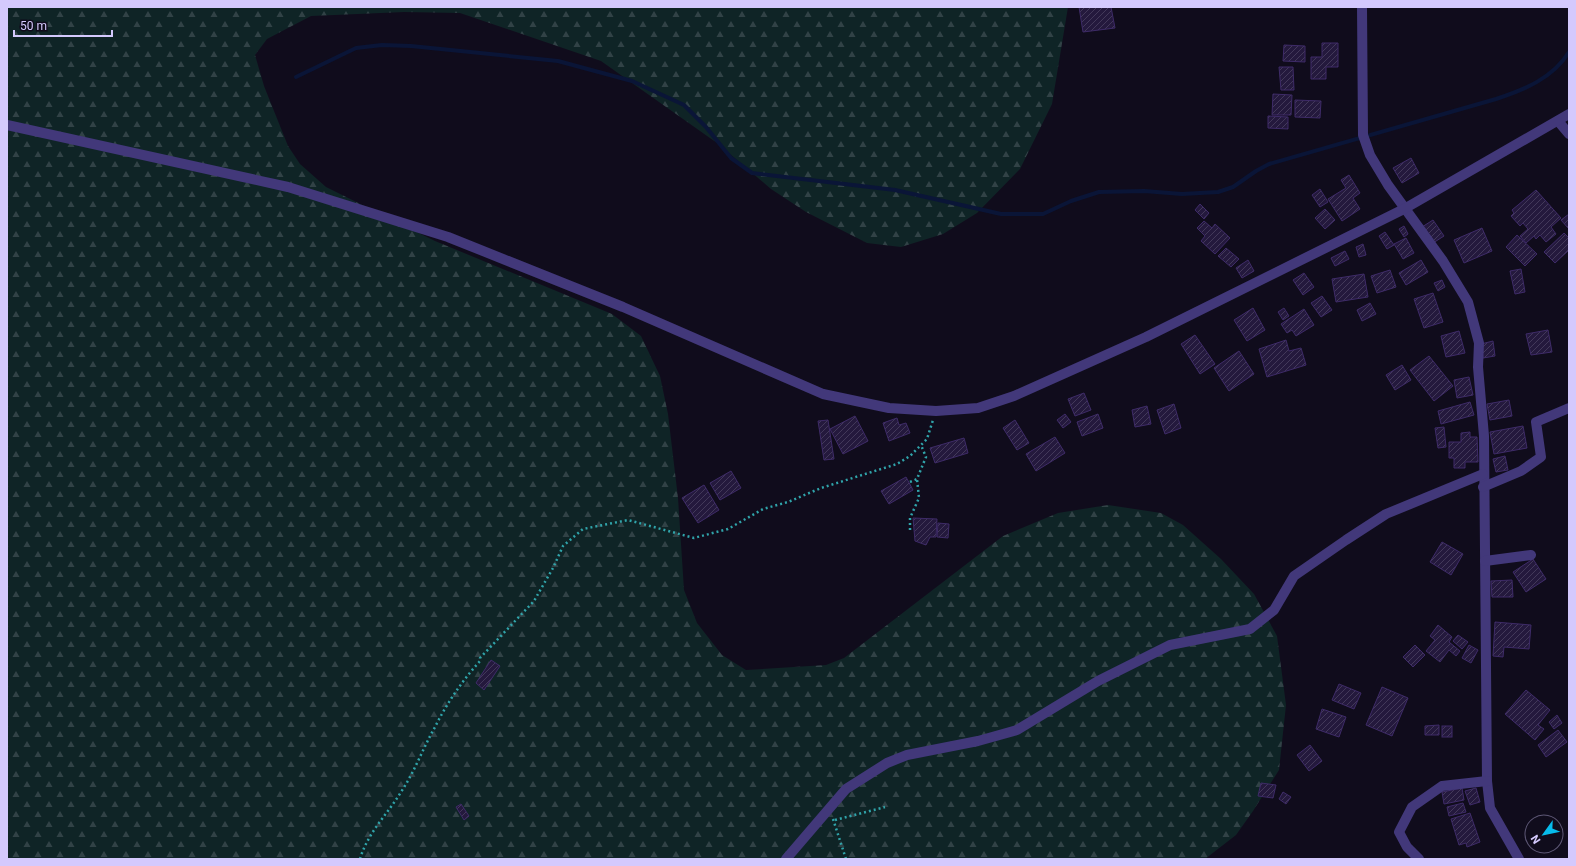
<svg xmlns="http://www.w3.org/2000/svg" width="1576" height="866" font-family="Roboto,sans-serif">
	<style>
		.forest { fill: url(#forest-firs) }
		.lines { fill: none; stroke-linecap: round; stroke-linejoin: round }
		.stream { stroke: #0a1537; stroke-width: 4 }
		.building { fill: url(#building-hatch); stroke: #3e2b68 }
		.path { stroke: #30a4aa; stroke-width: 2.5; stroke-dasharray: 2 3; stroke-linecap: butt }
		.minor { stroke: #42387a; stroke-width: 10 }
	</style>
	<defs>
		<pattern id="forest-firs" width="22" height="20" patternUnits="userSpaceOnUse"><rect width="22" height="20" fill="#0f2426"/><path d="M5 1l3.5 6h-7zM16 11l3.5 6h-7z" fill="#314246"/></pattern>
		<pattern id="building-hatch" width="6" height="6" patternUnits="userSpaceOnUse"><rect width="6" height="6" fill="#24193d"/><path d="M-1 1l2-2M0 6l6-6M5 7l2-2" fill="none" stroke="#43395a"/></pattern>
	</defs>
	<rect width="100%" height="100%" fill="#100c1c"/>
	<!-- forest -->
	<path class="forest" d="M7 7H1068L1052 104 1020 169 977 213 943 234 901 247 867 243 806 212 771 189 717 143 601 61 460 13 404 12 311 16 267 39 255 55 264 86 288 146 300 164 326 187 435 241 612 314 641 336 660 376 668 414 678 498 684 590 697 623 722 655 746 670 826 665 844 658 1003 536 1058 513 1108 505 1161 513 1183 525 1221 559 1254 594 1277 636 1286 705 1279 770 1253 811 1236 835 1205 859H7Z"/>
	<g class="lines">
		<!-- stream -->
		<path class="stream" d="M296 77 356 48 382 45 411 46 558 61 632 81 684 105 706 127 731 158 752 173 895 190 1001 214H1043L1071 201 1099 192 1144 191 1182 194 1218 192 1233 187 1256 171 1269 164 1496 99C1524 90 1553 78 1569 52"/>
	</g>
	<!-- building -->
	<g class="building">
		<path d="M1079 7H1111L1115 28 1083 32Z"/>
		<path d="M1322 43H1338V67H1326V79H1311V57H1322Z"/>
		<path d="M1284 45 1305 46V62L1283 61Z"/>
		<path d="M1279 67H1293L1294 90H1281Z"/>
		<path d="M1273 94 1292 95 1291 115H1272Z"/>
		<path d="M1295 100 1321 101 1320 118 1295 117Z"/>
		<path d="M1268 116 1288 117V129L1268 128Z"/>
		<path d="M1411 158 1419 173 1402 183 1393 168Z"/>
		<path d="M1349 175 1360 193 1353 198 1360 209 1342 221 1328 199 1346 188 1341 180Z"/>
		<path d="M1320 189 1328 202 1320 207 1312 195Z"/>
		<path d="M1536 190 1561 218 1551 227 1556 234 1546 242 1540 235 1536 239 1534 236 1526 243 1520 236 1528 229 1523 223 1520 226 1511 216 1514 213 1512 210Z"/>
		<path d="M1200 204 1209 213 1204 219 1195 210Z"/>
		<path d="M1325 209 1335 220 1325 229 1315 218Z"/>
		<path d="M1569 214V227L1568 228 1561 220Z"/>
		<path d="M1433 220 1444 236 1433 243 1422 227Z"/>
		<path d="M1204 221 1212 228 1215 224 1230 238 1215 254 1201 241 1205 236 1197 228Z"/>
		<path d="M1404 226 1408 234 1404 237 1399 229Z"/>
		<path d="M1482 228 1492 251 1464 263 1454 240Z"/>
		<path d="M1385 232 1394 245 1387 249 1379 236Z"/>
		<path d="M1564 233 1569 238V250L1555 263 1544 252Z"/>
		<path d="M1517 235 1537 254 1525 266 1506 247Z"/>
		<path d="M1406 238 1414 253 1403 259 1394 244Z"/>
		<path d="M1363 244 1366 255 1359 257 1356 247Z"/>
		<path d="M1226 248 1239 259 1231 267 1218 256Z"/>
		<path d="M1345 251 1349 259 1335 266 1331 258Z"/>
		<path d="M1248 260 1254 271 1242 278 1236 268Z"/>
		<path d="M1421 260 1428 272 1406 285 1399 273Z"/>
		<path d="M1521 269 1525 292 1515 294 1510 271Z"/>
		<path d="M1390 270 1396 287 1377 293 1371 276Z"/>
		<path d="M1304 273 1314 287 1303 295 1293 280Z"/>
		<path d="M1364 274 1368 297 1336 302 1332 279Z"/>
		<path d="M1442 280 1445 287 1438 291 1434 283Z"/>
		<path d="M1433 293 1443 322 1424 328 1414 299Z"/>
		<path d="M1322 296 1332 310 1321 317 1311 303Z"/>
		<path d="M1370 303 1376 314 1362 321 1357 310Z"/>
		<path d="M1253 308 1265 330 1247 341 1234 320Z"/>
		<path d="M1284 308 1289 316 1283 320 1278 312Z"/>
		<path d="M1304 309 1314 325 1296 336 1292 330 1287 333 1281 324Z"/>
		<path d="M1548 330 1552 352 1531 355 1526 334Z"/>
		<path d="M1459 331 1465 353 1446 357 1441 336Z"/>
		<path d="M1195 335 1215 364 1200 374 1181 344Z"/>
		<path d="M1286 340 1289 351 1301 348 1306 365 1267 377 1259 349Z"/>
		<path d="M1493 341 1495 356 1483 358 1481 344Z"/>
		<path d="M1239 351 1254 374 1229 391 1214 368Z"/>
		<path d="M1429 356 1453 386 1434 401 1410 370Z"/>
		<path d="M1402 365 1411 380 1395 390 1386 375Z"/>
		<path d="M1469 377 1473 395 1457 398 1454 380Z"/>
		<path d="M1084 393 1091 410 1075 416 1068 399Z"/>
		<path d="M1509 400 1512 416 1490 420 1487 404Z"/>
		<path d="M1470 402 1474 415 1441 424 1438 411Z"/>
		<path d="M1174 404 1181 428 1165 434 1157 410Z"/>
		<path d="M1147 406 1151 424 1135 427 1132 410Z"/>
		<path d="M1065 414 1071 422 1063 428 1057 420Z"/>
		<path d="M1098 414 1103 428 1082 436 1077 422Z"/>
		<path d="M855 416 868 441 843 454 830 429Z"/>
		<path d="M897 418 899 425 906 423 910 433 889 441 883 423Z"/>
		<path d="M828 420 834 459 824 460 818 421Z"/>
		<path d="M1015 420 1029 443 1017 450 1003 428Z"/>
		<path d="M1523 426 1527 448 1494 454 1490 432Z"/>
		<path d="M1444 427 1446 447 1438 448 1435 428Z"/>
		<path d="M1470 432V437H1477L1478 462H1465V468H1454V458H1449V442H1461V433Z"/>
		<path d="M1055 437 1065 453 1036 471 1026 454Z"/>
		<path d="M964 438 968 453 935 463 930 448Z"/>
		<path d="M1505 456 1508 470 1496 472 1493 459Z"/>
		<path d="M731 471 741 488 720 500 710 483Z"/>
		<path d="M906 477 913 490 889 504 881 491Z"/>
		<path d="M704 485 719 510 698 523 682 498Z"/>
		<path d="M913 518 937 519 936 537H930L926 545 915 541Z"/>
		<path d="M938 523 949 524 948 538 937 537Z"/>
		<path d="M1442 542 1463 554 1451 575 1430 562Z"/>
		<path d="M1533 559 1546 579 1526 592 1513 572Z"/>
		<path d="M1512 580 1513 597H1492L1491 581Z"/>
		<path d="M1495 622 1531 625 1529 649 1504 647 1503 657 1493 656Z"/>
		<path d="M1438 625 1452 637 1449 642 1460 651 1456 656 1449 650 1440 662 1426 651 1435 640 1430 636Z"/>
		<path d="M1458 635 1468 642 1462 649 1453 641Z"/>
		<path d="M1415 645 1425 655 1413 667 1403 657Z"/>
		<path d="M1469 645 1478 650 1471 663 1462 658Z"/>
		<path d="M491 660 500 666 484 690 476 683Z"/>
		<path d="M1339 684 1361 693 1354 709 1332 700Z"/>
		<path d="M1382 687 1408 698 1392 736 1366 725Z"/>
		<path d="M1526 690 1550 710 1538 725 1544 729 1535 740 1505 714Z"/>
		<path d="M1322 709 1346 717 1339 737 1316 729Z"/>
		<path d="M1557 715 1562 723 1554 729 1549 722Z"/>
		<path d="M1439 725V735H1425V726Z"/>
		<rect x="1442" y="726" width="10" height="11"/>
		<path d="M1558 730 1567 742 1546 757 1538 745Z"/>
		<path d="M1310 745 1322 761 1309 771 1297 755Z"/>
		<path d="M1261 783 1276 785 1273 798 1258 796Z"/>
		<path d="M1462 788 1464 800 1444 804 1442 792Z"/>
		<path d="M1476 788 1480 802 1470 805 1465 791Z"/>
		<path d="M1283 792 1291 797 1286 804 1279 799Z"/>
		<path d="M1463 803 1466 812 1449 816 1447 807Z"/>
		<path d="M461 804 469 816 464 820 456 807Z"/>
		<path d="M1470 813 1480 842 1467 847 1466 843 1459 845 1451 819Z"/>
	</g>
	<g class="lines">
		<!-- path -->
		<g class="path">
			<path d="M910 482 917 479 926 457 921 445"/>
			<path d="M910 530V518L919 498 917 479"/>
			<path d="M833 819 846 859"/>
			<path d="M835 820 885 807"/>
			<path d="M360 859C368 832 387 815 401 792 415 771 423 748 435 727 447 703 462 681 480 661V658L534 601 553 568 563 546 583 529 628 520 694 538 728 529 763 509 788 502 821 488 897 464 910 456 927 439 933 420"/>
		</g>
		<!-- minor -->
		<g class="minor">
			<path d="M1362 7 1363 135 1370 155 1388 185 1443 261 1468 302 1479 343 1478 367 1484 436 1487 781 1490 808 1519 859"/>
			<path d="M1558 121 1569 134"/>
			<path d="M7 125 288 187 448 237 623 307 823 394 889 408 936 411 978 408 1014 396 1146 337 1404 209 1569 114"/>
			<path d="M1483 487 1521 471 1541 457 1536 422 1569 408"/>
			<path d="M1485 561 1531 555"/>
			<path d="M786 859 846 789 887 763 907 755 978 741 1017 730 1098 681 1170 645 1250 629 1274 610 1294 576 1346 540 1386 514 1483 474"/>
			<path d="M1419 859 1407 847 1399 832 1412 807 1442 786 1487 781"/>
		</g>
	</g>
	<!-- border -->
	<rect width="1576" height="866" fill="none" stroke="#d4c9fd" stroke-width="16"/>
	<!-- north arrow -->
	<g transform="translate(1544 834) rotate(237)"><circle r="19" fill="#100c1c" stroke="#5e5876"/>
	<path d="M0-3L7 15L0 10L-7 15Z" fill="#07bbeb"/>
	<text y="-6" font-size="11" font-weight="bold" text-anchor="middle" fill="#d4c9fd">N</text>
	</g>
	<!-- scale -->
	<path d="M14 30v6h98v-6" fill="none" stroke="#d4c9fd" stroke-width="2"/>
	<text x="20" y="30" font-size="12" fill="#d4c9fd" stroke="#100c1c" stroke-width="3" paint-order="stroke">50 m</text>
</svg>
